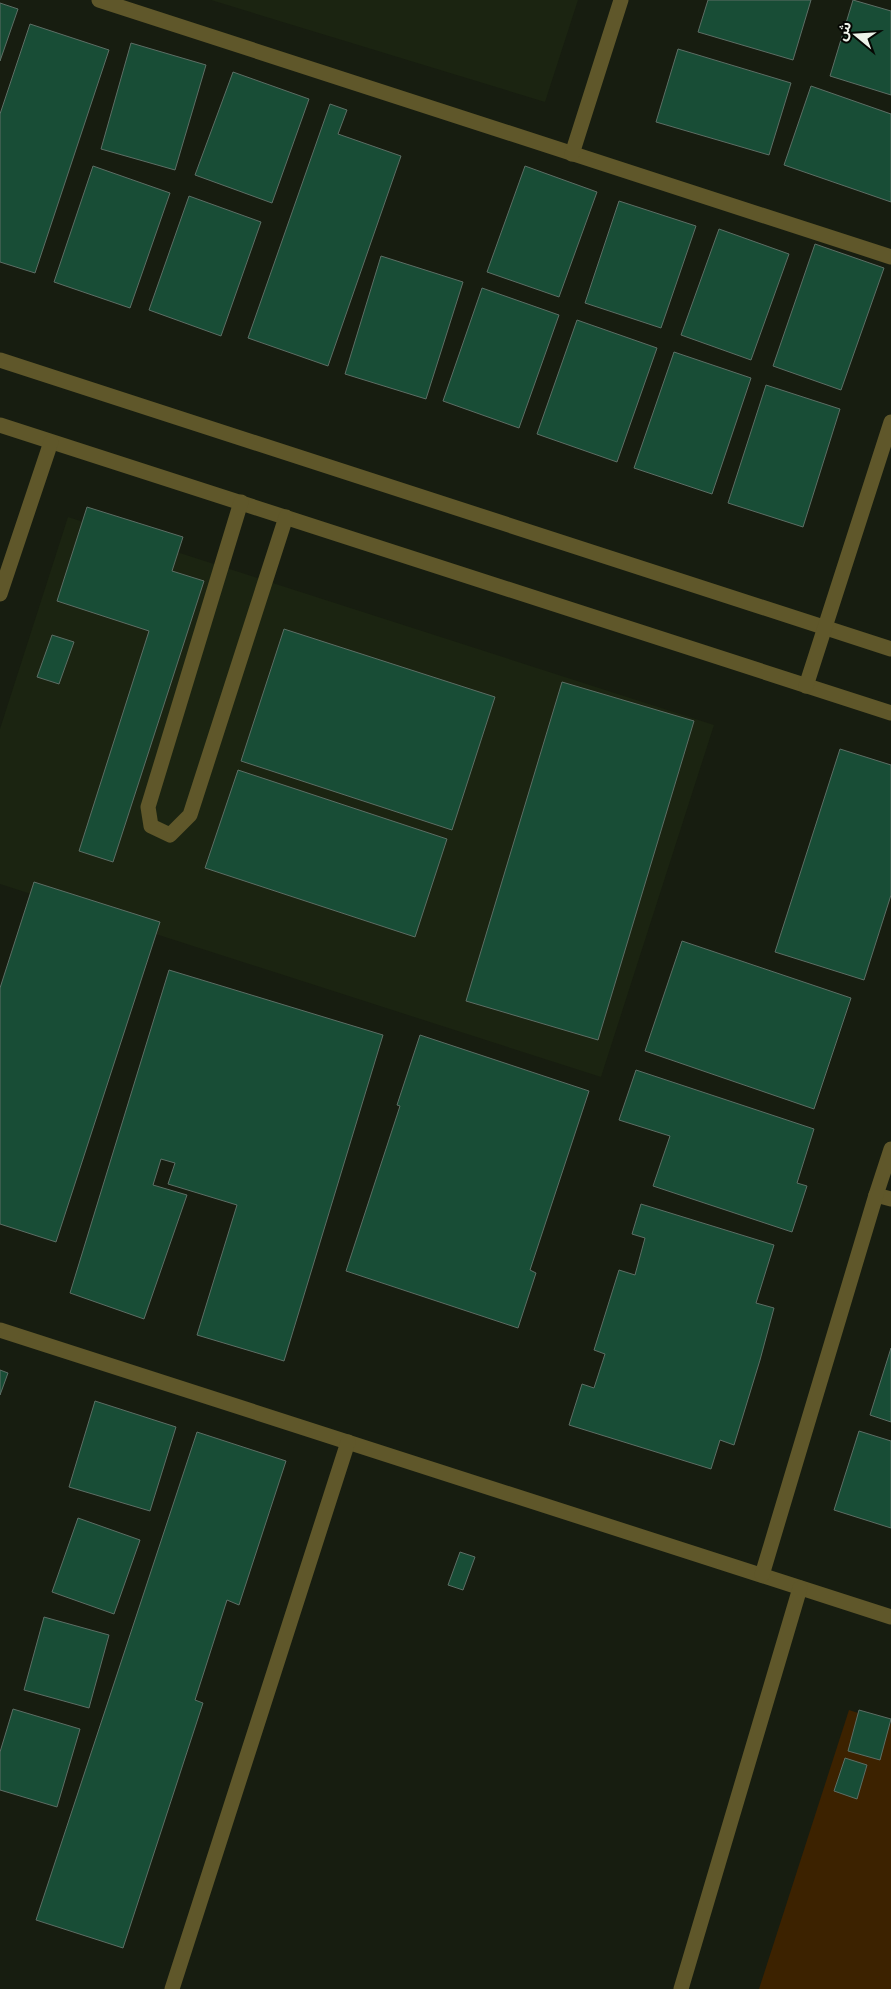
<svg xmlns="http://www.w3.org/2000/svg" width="891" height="1989" font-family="Raleway,'Noto Sans Arabic',sans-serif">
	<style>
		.built { fill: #1b2411 }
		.green { fill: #3c2200 }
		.building { fill: #184d36; stroke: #5d6e65 }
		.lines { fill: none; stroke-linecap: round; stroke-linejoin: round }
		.minor { stroke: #5f572a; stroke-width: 15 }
	</style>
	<rect width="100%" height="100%" fill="#171d10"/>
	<!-- built -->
	<g class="built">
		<path d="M211 0H578L545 102Z"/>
		<path d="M68 517 714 725 601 1077 0 884V729Z"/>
	</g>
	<!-- green -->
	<path class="green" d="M849 1710 891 1724V1989H759Z"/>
	<!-- building -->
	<g class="building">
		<path d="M708 0H811L793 60 698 32Z"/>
		<path d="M853 0 891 11V95L830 76Z"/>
		<path d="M0 3 18 9 0 61Z"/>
		<path d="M30 24 109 50 35 273 0 262V114Z"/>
		<path d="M131 43 206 65 175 170 101 149Z"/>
		<path d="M678 49 791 83 769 155 656 122Z"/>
		<path d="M233 72 309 99 272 203 195 175Z"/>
		<path d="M811 86 891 114V202L784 165Z"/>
		<path d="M330 104 347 110 338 134 401 156 328 366 248 338Z"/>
		<path d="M93 166 170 193 130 308 54 282Z"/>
		<path d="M525 166 597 192 559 297 487 272Z"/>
		<path d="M189 196 261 222 221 336 149 310Z"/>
		<path d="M619 201 696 226 661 328 585 303Z"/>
		<path d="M719 229 789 254 751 360 681 335Z"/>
		<path d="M815 244 884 268 841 390 773 366Z"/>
		<path d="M381 256 463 282 426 399 345 374Z"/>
		<path d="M482 288 559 315 519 428 443 401Z"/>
		<path d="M577 320 657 348 617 462 537 434Z"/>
		<path d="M674 352 751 378 712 494 634 468Z"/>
		<path d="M766 385 840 409 803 527 728 503Z"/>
		<path d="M87 507 183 537 172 571 204 581 113 862 79 851 149 631 57 601Z"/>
		<path d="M284 629 495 697 452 830 241 761Z"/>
		<path d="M52 635 74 642 59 684 37 677Z"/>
		<path d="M562 682 694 721 598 1040 466 1001Z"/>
		<path d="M840 749 891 765V895L864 980 775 952Z"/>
		<path d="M238 770 447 839 415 937 205 868Z"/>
		<path d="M34 882 160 922 56 1242 0 1224V988Z"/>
		<path d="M682 941 851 998 814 1109 645 1051Z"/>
		<path d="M169 970 383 1035 284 1361 197 1335 237 1205 168 1184 175 1163 161 1159 153 1185 187 1195 144 1319 70 1293Z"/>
		<path d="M420 1035 589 1091 530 1270 536 1273 518 1328 346 1271 400 1106 397 1105Z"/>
		<path d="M636 1070 814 1129 797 1183 807 1186 792 1232 653 1186 670 1136 619 1120Z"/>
		<path d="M641 1204 774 1245 756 1303 774 1308 760 1360 734 1445 720 1440 711 1469 569 1425 582 1384 594 1388 605 1354 594 1350 619 1270 635 1275 645 1238 632 1234Z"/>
		<path d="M891 1348V1422L870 1415Z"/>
		<path d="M0 1370 8 1373 0 1395Z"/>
		<path d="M95 1401 176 1427 150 1511 69 1487Z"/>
		<path d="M859 1431 891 1441V1528L834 1510Z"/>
		<path d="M197 1432 286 1461 239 1605 227 1600 195 1700 203 1703 123 1948 36 1920Z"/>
		<path d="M78 1518 140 1540 114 1614 52 1592Z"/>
		<path d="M460 1552 475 1557 463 1590 448 1585Z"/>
		<path d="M44 1617 109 1635 89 1708 24 1690Z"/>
		<path d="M13 1709 80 1729 57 1807 0 1790V1752Z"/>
		<path d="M859 1710 891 1719 880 1760 848 1751Z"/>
		<path d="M845 1758 867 1765 857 1799 834 1791Z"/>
	</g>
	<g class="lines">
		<!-- minor -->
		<g class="minor">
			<path d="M99 0 891 257"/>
			<path d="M572 154 621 0"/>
			<path d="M0 360 891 649"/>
			<path d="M0 425 891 713"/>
			<path d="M241 502 148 807 151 826 170 835 190 815 286 517"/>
			<path d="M0 594 51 442"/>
			<path d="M806 686 891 422"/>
			<path d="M876 1195 891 1199"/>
			<path d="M0 1330 891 1617"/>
			<path d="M762 1575 876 1195 891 1149"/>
			<path d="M172 1989 348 1442"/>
			<path d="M681 1989 800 1588"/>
		</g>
	</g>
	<!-- north arrow -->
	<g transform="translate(856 35) rotate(288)" stroke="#050703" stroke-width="4" paint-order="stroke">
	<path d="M0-4L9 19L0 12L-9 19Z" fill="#eef3ea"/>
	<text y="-8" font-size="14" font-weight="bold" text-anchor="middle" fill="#eef3ea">ش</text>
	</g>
</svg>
